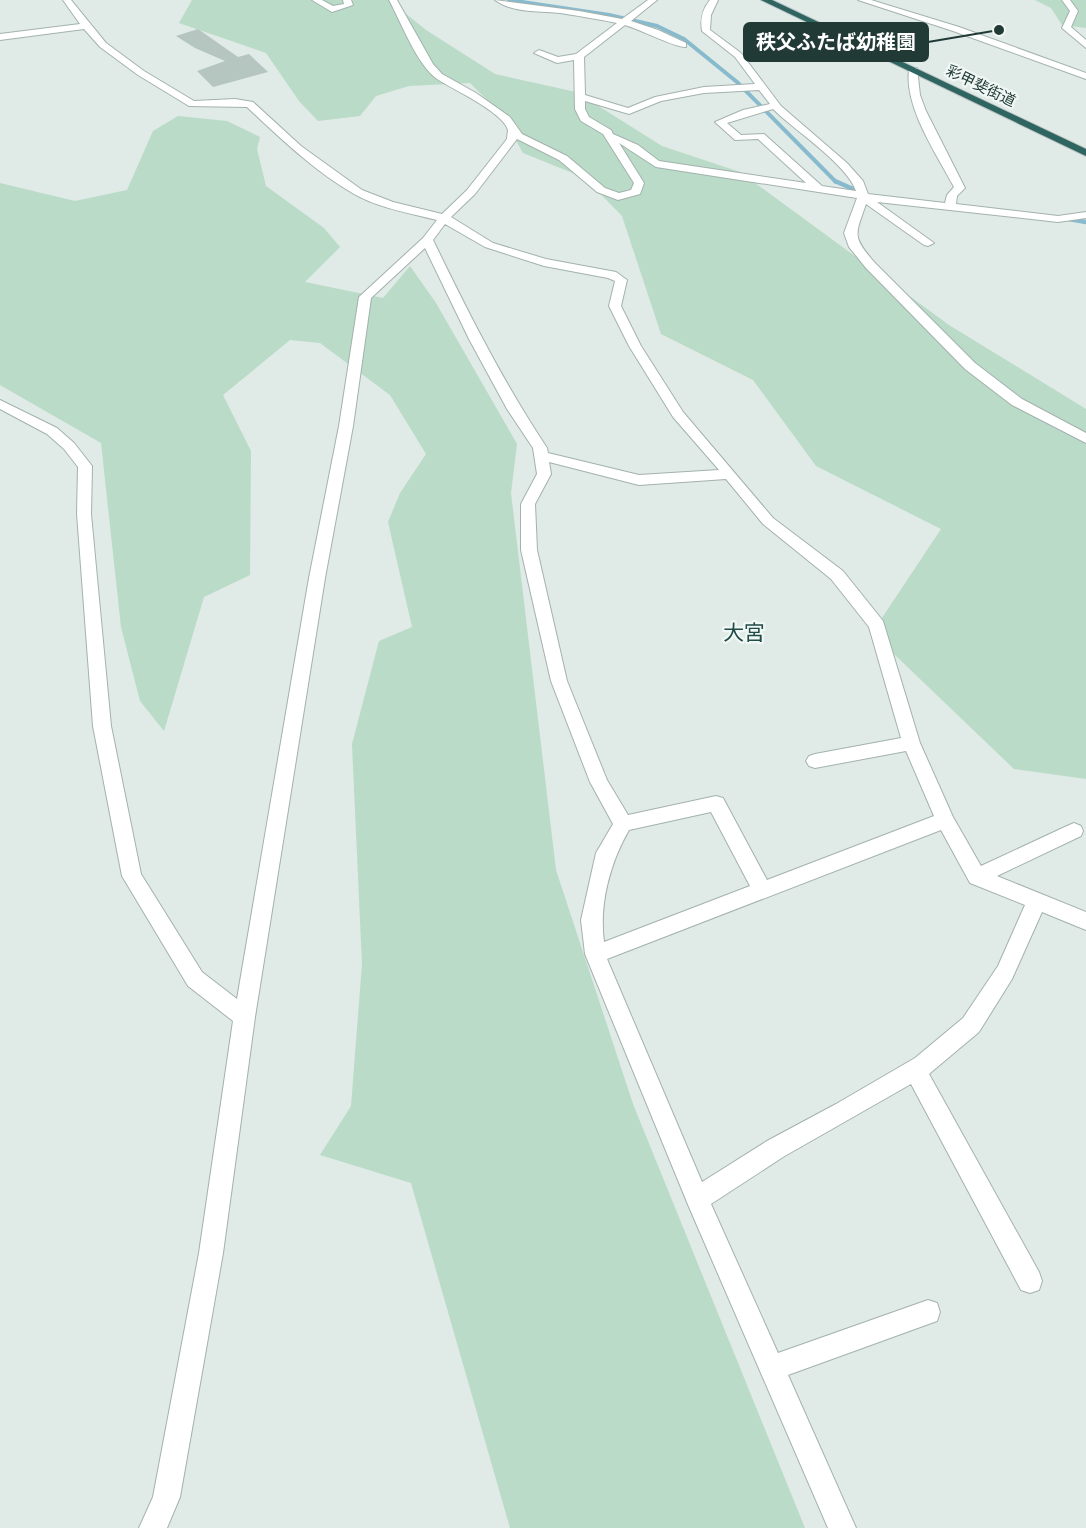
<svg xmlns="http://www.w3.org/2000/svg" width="1086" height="1528" font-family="Mulish,'Noto Sans JP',sans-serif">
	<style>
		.green { fill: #b9dbc7 }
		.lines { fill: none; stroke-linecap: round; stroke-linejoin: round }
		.stream-far1 { stroke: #88bace; stroke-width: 4 }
		.stream { stroke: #88bace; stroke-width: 4.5 }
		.building { fill: #b5c5c0 }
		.minor-casing { stroke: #a3b2ae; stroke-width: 2 }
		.highway-casing { stroke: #bcc4c3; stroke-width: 2 }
		.minor { fill: #fff; fill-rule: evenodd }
		.highway { fill: #2e6561; fill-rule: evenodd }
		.labels { text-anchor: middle; stroke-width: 4.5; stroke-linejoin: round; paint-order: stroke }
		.far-street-label { font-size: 15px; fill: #213a36; stroke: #f0f7f4 }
		.quarter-label { font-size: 21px; fill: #1e4b46; stroke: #f0f7f4 }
		.leader { fill: none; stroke: #213a36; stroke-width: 2 }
		.callout-dot { fill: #213a36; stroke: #f0f7f4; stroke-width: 2 }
		.callout { fill: #213a36; stroke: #213a36; stroke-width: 2 }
		.callout-label { font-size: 20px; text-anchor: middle; font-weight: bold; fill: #fff }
	</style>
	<rect width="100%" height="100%" fill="#e0eae7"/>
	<!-- green -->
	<g class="green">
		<path d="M192 0H389L426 30 495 74 576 92 662 146 740 172 949 325 1086 409V779L1014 769 872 633 941 529 816 466 753 380 661 334 622 216 585 178 523 153 501 114 470 83 409 86 376 96 360 116 318 121 299 101 266 53 179 23Z"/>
		<path d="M1035 0H1086V28L1062 25 1051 8Z"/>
		<path d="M178 116 227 121 260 137 257 149 266 186 324 228 340 247 305 282 383 298 410 266 436 303 517 444 511 493 556 870 633 1104 805 1528H510L411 1183 320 1155 351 1106 362 964 352 744 379 641 412 627 388 522 400 493 426 454 390 395 320 343 290 340 223 395 251 451 250 575 204 597 164 731 140 701 121 627 101 443 0 385V183L75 201 127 190 153 131Z"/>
	</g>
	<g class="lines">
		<!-- stream-far1 -->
		<path class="stream-far1" d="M509 0 609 15 657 26 684 39 737 82 836 182"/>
		<!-- stream -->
		<g class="stream">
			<path d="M835 181 862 193"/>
			<path d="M1063 218 1086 222"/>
		</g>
	</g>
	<!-- building -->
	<path class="building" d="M198 29 238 57 249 54 268 72 213 87 197 71 225 61 195 48 176 36Z"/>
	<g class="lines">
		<!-- minor casing -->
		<g class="minor-casing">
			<g id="minor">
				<path d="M63 0H71L106 43 144 71 194 101 235 99 253 102 301 146 362 190 393 202 442 214 467 190 507 139C507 137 508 131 508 130 503 112 452 89 437 79 417 65 401 22 389 0H397L433 64 442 74 476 93 510 117 522 134 567 156 605 188 619 193 631 190 634 183 603 134 581 121 575 109 574 60 557 63 534 53 539 50 558 57 576 54 617 23C598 19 579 16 560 13 539 11 512 13 495 0L579 11 622 19 648 0H657L631 21 658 30 686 43V47C676 48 639 29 625 25L584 57 585 95 628 108 655 97 704 87 755 84 735 57 702 31C700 19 702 10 710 0H718L711 15 710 30 741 53 781 106 847 163 863 181 868 194 945 203 947 195 954 187C937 155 904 107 909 70L917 68 920 95 926 111 965 188 957 196 956 204 1058 216 1086 212V218L1058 222 877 202 934 243 928 246 924 245 866 204C855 236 852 236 874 262L975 363 1022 399 1086 433V443L1012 405 965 369 866 268 849 247 844 233 857 198 656 167 619 143 644 183 640 194 618 200 597 192 559 160 517 139 475 194 451 217 493 243 546 259 616 272 627 280 621 306 641 346 683 412 773 518 843 571 883 621 920 743 953 817 981 866 1067 826 1074 823 1081 826 1083 831 1081 836 997 876 1086 912V930L1042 912 1012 979 979 1032 929 1074 1039 1272 1042 1281 1039 1290 1030 1293 1021 1290 911 1084 783 1157 711 1204 778 1353 928 1300 937 1303 940 1312 937 1321 788 1375 856 1528H828L689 1207 585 954 581 920 596 853 613 824 590 782 551 681 521 550V504L537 474 533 448 507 409 469 339 425 248 371 298 353 426 325 578 255 1017 223 1253 180 1497 167 1528H139L153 1497 199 1253 233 1021 188 986 122 876 93 726 77 514 78 467 64 449 47 434 0 409V400L57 428 74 443 92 466 91 514 111 726 141 874 202 972 237 999 309 578 339 426 359 297 423 238 437 220C410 213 378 208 354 194 314 171 280 138 247 107L189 106 138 75 100 47 84 29 0 40V34L80 24ZM759 90 770 104 743 110 715 122 735 140 758 139 806 183 659 161 638 145 613 134 611 130 589 117 585 109V101L629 114 661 101 704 93ZM773 109C794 130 847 164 856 191L822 186 764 134 741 135 727 123ZM445 224 485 247 544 266 608 278 615 281 609 306 629 346 673 417 719 470 639 475 548 453 547 448C503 382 468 312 433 240ZM549 462 639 485 726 479 763 524 831 579 869 627 901 738 815 754 809 756 806 761 809 766 815 768 906 751 934 816 767 880 723 798 716 796 628 815 607 780 567 681 537 550 535 504 551 474ZM711 812 750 886 604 942C599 904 610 863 629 830ZM941 830 970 883 1025 905 998 966 963 1018 915 1058 836 1104 767 1141 702 1182 607 959Z"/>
				<path d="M312 0H322L333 6 344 4 343 0H351L353 5 332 12Z"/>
				<path d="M858 0H871L959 27 1086 73V79L953 31Z"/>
				<path d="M1062 0H1070L1078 11 1071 27 1086 40V48L1062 28 1070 11Z"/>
			</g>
		</g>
		<!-- highway casing -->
		<g class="highway-casing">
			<path id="highway" d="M761 0H772L1086 149V156Z"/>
		</g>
		<!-- minor -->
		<use href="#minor" class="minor"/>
		<!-- highway -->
		<use href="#highway" class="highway"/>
	</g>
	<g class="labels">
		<!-- far-street labels -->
		<g class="far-street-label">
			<text transform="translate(981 86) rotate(26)" y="5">彩甲斐街道</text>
		</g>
		<!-- quarter labels -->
		<g class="quarter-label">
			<text x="744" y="640">大宮</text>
		</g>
	</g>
	<!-- callouts -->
	<path class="leader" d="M999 30L928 42"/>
	<circle class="callout-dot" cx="999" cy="30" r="6"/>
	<rect class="callout" x="744" y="23" width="184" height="38" rx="6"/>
	<g class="callout-label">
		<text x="836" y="49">秩父ふたば幼稚園</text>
	</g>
</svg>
